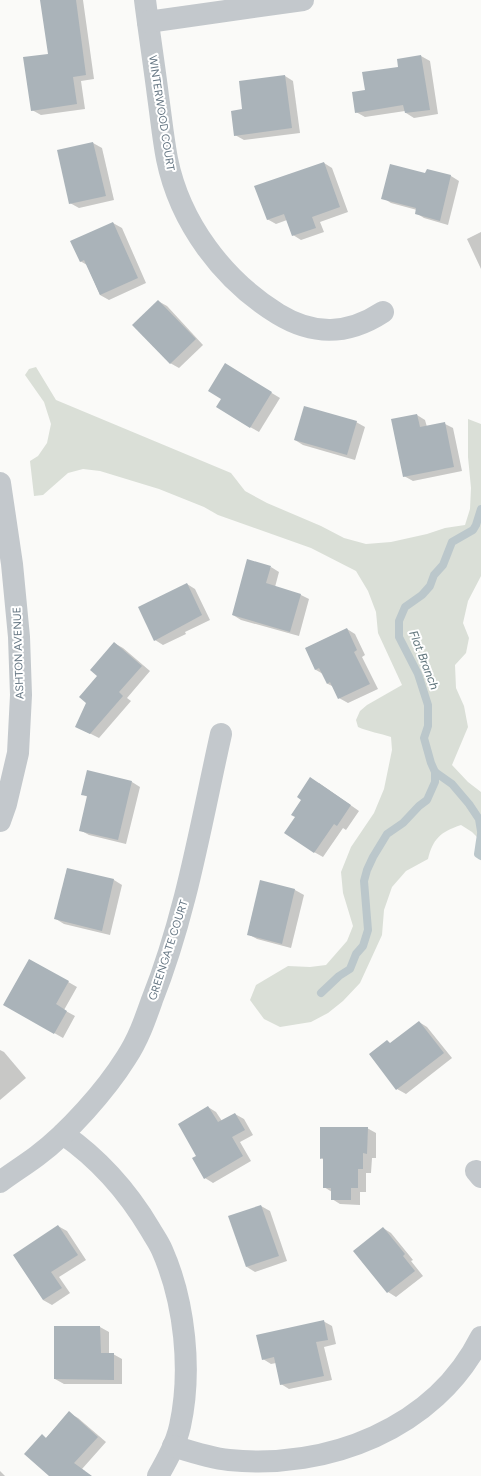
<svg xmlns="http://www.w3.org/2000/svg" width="481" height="1476" font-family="Figtree,sans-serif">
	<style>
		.green { fill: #dadfd7 }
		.shadow { fill: #0003 }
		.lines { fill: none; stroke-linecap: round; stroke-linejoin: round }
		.stream { stroke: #bbc7cb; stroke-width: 8 }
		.building { fill: #aab3b9 }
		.minor { stroke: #c3c8cc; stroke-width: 22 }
		.tertiary { stroke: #c3c8cc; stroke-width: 22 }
		.labels { text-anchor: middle; stroke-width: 4; stroke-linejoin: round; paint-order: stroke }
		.street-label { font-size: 11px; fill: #657683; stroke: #fff }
		.water-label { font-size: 12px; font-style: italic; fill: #60757c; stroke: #fff }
	</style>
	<rect width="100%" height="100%" fill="#fafaf8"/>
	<!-- green -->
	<path class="green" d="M36 367 56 400 231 473 245 491 267 503 321 526 344 538 366 544 391 542 427 534 445 528 465 525 470 509 471 488 468 457V419L481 424V576L468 601 463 623 469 638 466 653 455 665 456 688 464 706 468 727 452 765 468 782 481 792V841L472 832 461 825C440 832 433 839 428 859L406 871 392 887 384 910 382 935 360 983 343 1001 328 1013 311 1022 280 1027 264 1019 250 1000 256 985 288 966 310 967 326 965 347 941 353 926 343 893 341 872 351 847 374 813 384 789 392 750 391 737C380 733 369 732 358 727L356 720 360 711 367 705 402 685 378 633 376 612 368 591 356 571 311 548 218 515 204 507 159 489 100 471 83 469 68 473 43 495 34 496 30 461 38 456 47 443 51 424 44 402 25 375 29 369Z"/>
	<!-- shadow -->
	<g class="shadow">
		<path d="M41 0H83L94 79 81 81 85 109 41 115 32 110 49 55Z"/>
		<path d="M421 56 430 61 438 114 414 118 406 113 405 111 365 117 356 112 366 91 399 68Z"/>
		<path d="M285 76 293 81 300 133 244 140 235 135 244 110Z"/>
		<path d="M93 143 102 148 114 200 79 208 70 203Z"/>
		<path d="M324 163 332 168 348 212 320 222 324 232 301 240 293 235 287 220 276 224 267 219Z"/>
		<path d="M427 170 451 176 459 181 448 225 424 218 416 213 417 210 391 203 383 198 426 175Z"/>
		<path d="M113 223 122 228 146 283 109 300 100 295 87 265 80 261Z"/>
		<path d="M481 232V269L467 239Z"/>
		<path d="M158 301 167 306 203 345 179 368 170 363Z"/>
		<path d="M234 370 280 398 259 432 250 427 222 398Z"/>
		<path d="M417 415 425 420 427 427 445 424 453 428 462 471 413 481 404 476Z"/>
		<path d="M356 422 365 427 355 460 303 445 295 440Z"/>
		<path d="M271 567 279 572 275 587 301 595 309 599 299 636 241 620 233 615Z"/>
		<path d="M187 584 195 589 210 620 185 632 186 634 163 645 155 640Z"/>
		<path d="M347 629 355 634 365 655 362 657 378 689 348 703 339 698 334 687 328 684 323 674 316 670 306 648Z"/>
		<path d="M114 643 123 648 150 671 127 698 131 701 99 738 85 731 98 676Z"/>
		<path d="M132 782 140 787 126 844 89 835 80 830 88 797 82 794Z"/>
		<path d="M319 783 359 811 346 830 343 828 323 857 314 852Z"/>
		<path d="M67 869 114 880 122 885 110 935 64 924 56 919Z"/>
		<path d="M261 882 295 890 304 895 291 948 257 939 248 934Z"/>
		<path d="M30 960 77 987 64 1010 75 1016 63 1038 5 1005Z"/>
		<path d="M419 1022 427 1027 452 1058 406 1094 397 1089 370 1055 391 1044Z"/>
		<path d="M0 1050 4 1052 26 1078 0 1100Z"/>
		<path d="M208 1107 216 1112 222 1121 235 1114 244 1119 253 1135 240 1142 251 1161 213 1183 205 1178 198 1156Z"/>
		<path d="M367 1128 376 1133V1158H372L371 1173H366V1192H360V1205L340 1204 332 1199V1192L324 1187V1160L321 1158Z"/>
		<path d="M261 1206 270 1211 287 1261 255 1272 247 1267Z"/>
		<path d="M58 1226 67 1231 86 1260 59 1277 70 1293 52 1305 43 1300Z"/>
		<path d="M383 1228 391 1233 413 1260 411 1261 423 1276 396 1297 388 1292 354 1251Z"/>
		<path d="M323 1321 332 1326 336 1344 324 1347 332 1380 289 1389 281 1384 276 1363 271 1364 263 1359Z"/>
		<path d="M55 1327H100L109 1332V1354H113L122 1359V1384H64L55 1379Z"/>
		<path d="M69 1413 78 1418 106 1442 82 1469 85 1471 81 1476H51L46 1438Z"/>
		<path d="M0 1471 5 1476H0Z"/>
	</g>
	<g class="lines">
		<!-- stream -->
		<g class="stream">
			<path d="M481 509 476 525 473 530 452 542 443 565 434 575 430 586 422 595 405 607 399 621V637L418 674 428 705V726L424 738 431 763 435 772 452 784 469 804 479 819 481 831"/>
			<path d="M481 834 478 854 481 856"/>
			<path d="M321 993 339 976 350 969 356 954 363 946 368 930 364 881 367 870 373 857 387 834 403 823 419 806 427 800 435 782V772"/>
		</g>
	</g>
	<!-- building -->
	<g class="building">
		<path d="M40 0H76L86 75 73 77 77 104 31 111 23 57 48 54Z"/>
		<path d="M421 55 430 110 405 113 403 105 355 113 352 92 365 90 362 72 398 67 397 59Z"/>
		<path d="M285 75 292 128 234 136 231 111 242 109 239 81Z"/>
		<path d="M93 142 106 196 69 204 57 150Z"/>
		<path d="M324 162 340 207 312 217 316 228 292 236 284 214 267 220 254 186Z"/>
		<path d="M390 164 425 173 427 169 451 175 440 221 415 214 416 208 381 199Z"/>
		<path d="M113 222 138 278 100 295 84 260 80 262 70 241Z"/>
		<path d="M158 300 196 339 170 364 132 325Z"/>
		<path d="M225 363 272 392 250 428 216 407 221 399 208 391Z"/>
		<path d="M304 406 357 421 347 455 294 440Z"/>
		<path d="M417 414 420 427 445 422 454 467 403 477 391 419Z"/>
		<path d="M247 559 271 566 266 583 301 594 290 632 232 615Z"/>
		<path d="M187 583 202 615 154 641 138 607Z"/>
		<path d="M347 628 357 650 354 652 370 684 338 699 330 682 327 684 319 668 315 670 305 648Z"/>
		<path d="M114 642 142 666 119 692 123 696 90 734 75 727 86 703 79 697 97 676 90 670Z"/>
		<path d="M87 770 132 781 118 840 79 831 87 796 81 795Z"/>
		<path d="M310 777 351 805 337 826 334 824 314 853 284 833 295 817 291 815 301 800 297 797Z"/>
		<path d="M67 868 114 879 102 931 54 919Z"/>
		<path d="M260 880 295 889 282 944 247 935Z"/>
		<path d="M29 959 69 981 56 1004 67 1011 54 1034 3 1005Z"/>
		<path d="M419 1021 444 1053 396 1090 369 1054 387 1040 390 1043Z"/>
		<path d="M208 1106 218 1122 235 1113 245 1130 232 1137 243 1156 204 1179 192 1158 196 1156 178 1124Z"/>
		<path d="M320 1127H368L367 1154 363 1153V1169H358V1188H351V1200H331V1188H323V1158L320 1159Z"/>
		<path d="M261 1205 279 1256 246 1267 228 1216Z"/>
		<path d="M58 1225 78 1255 51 1272 62 1288 43 1300 13 1255Z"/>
		<path d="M383 1227 405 1254 403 1256 415 1271 387 1293 353 1251Z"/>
		<path d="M324 1320 328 1340 316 1342 324 1376 280 1385 274 1357 262 1360 256 1335Z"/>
		<path d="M54 1326H100L101 1353H114V1380L54 1379Z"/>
		<path d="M69 1411 98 1437 74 1463 92 1476H49L24 1454 42 1434 46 1438Z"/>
	</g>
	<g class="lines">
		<!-- minor -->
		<g class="minor">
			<path d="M145 0C149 32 154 64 158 96 161 117 163 138 167 159 180 223 223 280 278 314 314 336 348 335 383 312"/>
			<path d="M148 22 303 0"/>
			<path d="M63 1134C99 1159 128 1192 150 1229 154 1236 159 1243 162 1250 185 1302 192 1371 180 1426 176 1444 167 1460 158 1476"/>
			<path d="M476 1171 481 1177"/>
			<path d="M0 1182C12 1173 25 1165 37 1156 68 1133 106 1090 126 1058 138 1040 145 1020 152 1000 186 915 201 823 221 734"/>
			<path d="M173 1446C192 1452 210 1458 229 1460 327 1470 435 1429 481 1337"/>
		</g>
		<!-- tertiary -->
		<path class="tertiary" d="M0 483 12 564 19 637 21 695 18 753 6 804 0 821"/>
	</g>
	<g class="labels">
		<!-- street labels -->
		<g class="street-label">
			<text transform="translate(162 113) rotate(81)" y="4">WINTERWOOD COURT</text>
			<text transform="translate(18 653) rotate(-92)" y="4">ASHTON AVENUE</text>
			<text transform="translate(168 950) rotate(-72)" y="4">GREENGATE COURT</text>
		</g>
		<!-- water labels -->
		<g class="water-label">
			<text transform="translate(424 660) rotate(69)" y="4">Flat Branch</text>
		</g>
	</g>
</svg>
